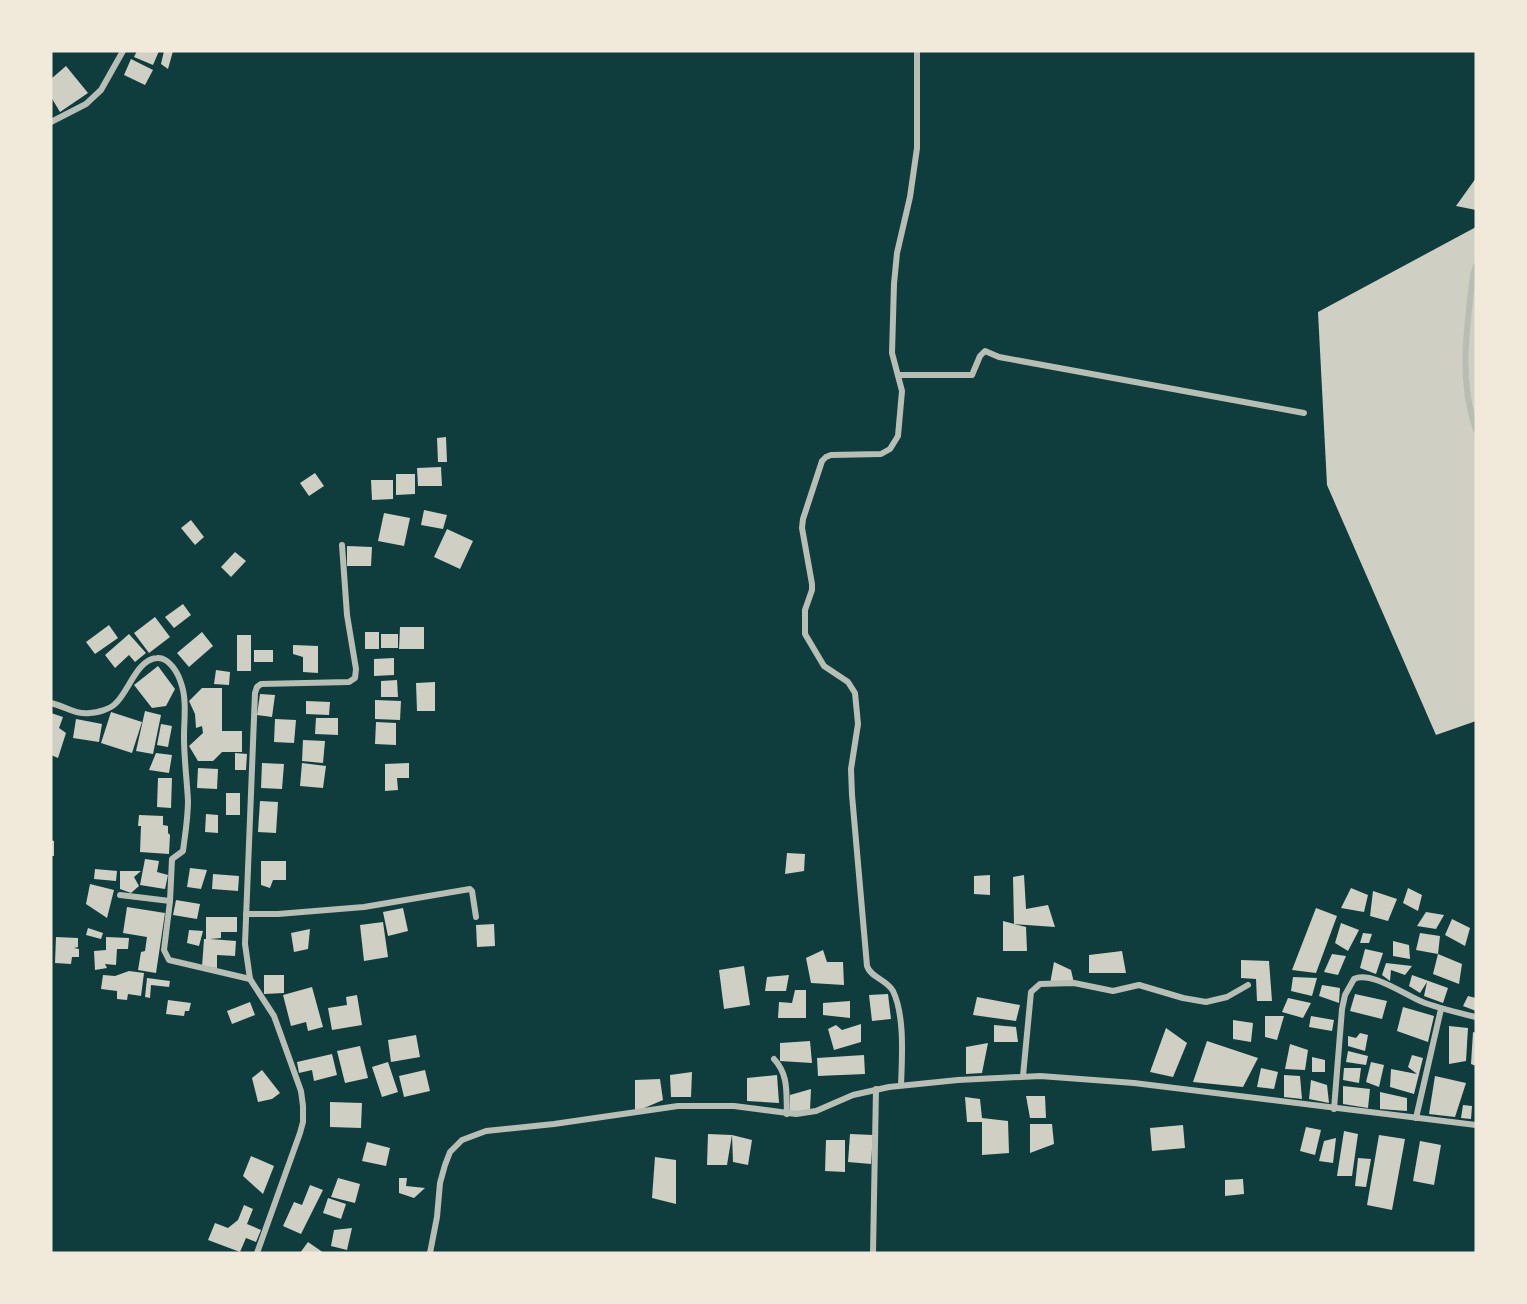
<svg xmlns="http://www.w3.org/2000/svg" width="1527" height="1304" font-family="Commissioner,sans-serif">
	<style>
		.building { fill: #cfcfc3 }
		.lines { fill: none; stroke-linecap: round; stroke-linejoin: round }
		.minor { stroke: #b8beb3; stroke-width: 6 }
	</style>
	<rect width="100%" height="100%" fill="#0f3d3e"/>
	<!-- building -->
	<g class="building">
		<path d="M137 51H159L153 65 134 57Z"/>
		<path d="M164 51H173L168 69 161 64Z"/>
		<path d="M131 59 153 70 145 85 124 75Z"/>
		<path d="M66 66 88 93 60 112 51 97V79Z"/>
		<path d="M1476 178V210L1456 206Z"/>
		<path d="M1476 227V721L1436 735 1327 485 1318 312Z"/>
		<path d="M446 437 447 462H438L437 438Z"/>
		<path d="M441 467 442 486H418L417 468Z"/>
		<path d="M315 473 324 486 309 496 300 483Z"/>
		<path d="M396 474H415V494L396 495Z"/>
		<path d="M371 480H393V499L372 500Z"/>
		<path d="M424 510 447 515 443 529 421 525Z"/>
		<path d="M384 513 410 518 404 546 378 541Z"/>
		<path d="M191 520 204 537 195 545 181 528Z"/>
		<path d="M447 529 473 541 460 569 434 557Z"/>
		<path d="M347 546 372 547 371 566H347Z"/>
		<path d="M235 552 246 561 231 577 221 567Z"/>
		<path d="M183 604 191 615 174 628 165 617Z"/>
		<path d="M155 617 170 637 149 653 134 633Z"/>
		<path d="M109 625 118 638 95 654 86 642Z"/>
		<path d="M400 627H424V649H399Z"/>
		<path d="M202 632 213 646 189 667 177 653Z"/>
		<rect x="365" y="632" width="14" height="17"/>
		<path d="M129 634 146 653 135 662 129 655 115 668 105 655Z"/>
		<rect x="381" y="634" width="17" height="14"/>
		<rect x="237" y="635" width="14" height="36"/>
		<path d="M293 645 318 646V673L303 672V657L293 654Z"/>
		<rect x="254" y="650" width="19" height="12"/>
		<path d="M394 658V675L374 676V659Z"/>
		<path d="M158 666 175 689 166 706 152 708 134 685Z"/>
		<path d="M216 670 230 672 229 685 214 684Z"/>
		<path d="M397 680 398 697H381V681Z"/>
		<path d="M435 682V711H417L416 683Z"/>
		<path d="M202 688H222V731H242V752H222L213 761H198L189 746 203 733 202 726 196 728 195 714 189 701Z"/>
		<path d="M260 694 275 695 272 717 257 715Z"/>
		<path d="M375 700 401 701 400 720 375 719Z"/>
		<path d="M306 701 330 702 329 715 306 714Z"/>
		<path d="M145 711 161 715 153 754 136 751Z"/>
		<path d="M111 712 142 722 132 753 101 743Z"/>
		<path d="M51 713 63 717 59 728 66 733 58 758 51 755Z"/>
		<path d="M316 718H338V735L315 734Z"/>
		<path d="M76 719 102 724 99 742 73 738Z"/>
		<path d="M275 719 296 720 294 743 274 742Z"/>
		<path d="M376 722 396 723V745L375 744Z"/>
		<path d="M161 724 172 726 168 747 157 745Z"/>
		<path d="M303 740 325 741 323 763 302 761Z"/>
		<path d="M156 753 172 755 169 773 149 770Z"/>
		<path d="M235 753 247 754 246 770H235Z"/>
		<path d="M262 763 284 764 282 789 261 788Z"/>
		<path d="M302 763 326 766 323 788 300 786Z"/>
		<path d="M409 763V778H397L398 790 385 791V764Z"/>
		<path d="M198 768 218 769 217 789 197 788Z"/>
		<path d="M158 778H172L171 808 157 807Z"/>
		<rect x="226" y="793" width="14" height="22"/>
		<path d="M260 801 278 802 276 833 258 832Z"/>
		<path d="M206 814 218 815V833L205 832Z"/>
		<path d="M139 815 163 816V825L168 826V833L170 835 169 854 140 852 141 826H138Z"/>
		<path d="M51 840 54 841V856H51Z"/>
		<path d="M787 853 805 854 804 871 785 874Z"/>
		<path d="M145 859 159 861 157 872 168 875 165 889 140 885Z"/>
		<path d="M261 861H286V880H273L270 888 261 885Z"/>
		<path d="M190 868 207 870 201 889 187 887Z"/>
		<path d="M95 869 117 871 116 881 94 879Z"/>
		<path d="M120 871H141L134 877 139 886 131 893 120 889Z"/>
		<path d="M213 874 239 876 238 891 212 889Z"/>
		<path d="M990 875V895L974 894V876Z"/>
		<path d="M1024 875 1026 909 1048 905 1055 927 1014 924 1013 877Z"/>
		<path d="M90 884 114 890 107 918 86 904Z"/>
		<path d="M1351 888 1368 895 1364 912 1341 908Z"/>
		<path d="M1408 888 1422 895 1418 911 1403 903Z"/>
		<path d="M1373 891 1397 899 1388 921 1370 916Z"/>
		<path d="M176 900 200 904 197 919 173 915Z"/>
		<path d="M127 907 165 913 156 973 138 970 141 952 145 951 147 937 123 933Z"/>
		<path d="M403 908 408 931 388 936 383 912Z"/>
		<path d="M1316 908 1337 916 1316 973 1292 970Z"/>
		<path d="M1426 912 1444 915 1436 929 1417 926Z"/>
		<path d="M206 917H237V932H221V938L210 939 236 941 235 956 217 955V968L202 967 204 939H206Z"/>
		<path d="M1452 919 1470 928 1465 946 1445 935Z"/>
		<path d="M1003 921 1026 927 1027 951H1003Z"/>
		<path d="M383 922 388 957 364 961 360 925Z"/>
		<path d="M1341 923 1359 930 1348 951 1335 943Z"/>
		<path d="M494 924 495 946 477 947 476 925Z"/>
		<path d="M88 928 103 933 101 939 86 935Z"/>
		<path d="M310 929 308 949 294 952 291 933Z"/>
		<path d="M189 930 203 931 199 946 187 943Z"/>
		<path d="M1363 933 1372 934 1369 943H1360Z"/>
		<path d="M1420 933 1440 936 1438 954 1416 950Z"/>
		<path d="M56 937 78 938V947L74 948 79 949V957H72L71 964 55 963Z"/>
		<path d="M106 937 129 938 128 949H117L116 965 105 964 107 968 95 970 94 951 106 950Z"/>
		<path d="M1393 941 1409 945 1410 959 1393 956Z"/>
		<path d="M1365 949 1383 953 1376 974 1360 968Z"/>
		<path d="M823 950 827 962H843L844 985 811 983 806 958Z"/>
		<path d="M1122 951 1126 973H1089V955Z"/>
		<path d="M1332 954 1346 956 1338 975 1324 972Z"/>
		<path d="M1438 954 1462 964 1459 984 1433 974Z"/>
		<path d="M1241 960 1269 961 1272 1001H1257L1256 979 1241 978Z"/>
		<path d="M1054 962 1071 970 1074 983 1050 984Z"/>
		<path d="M1386 963 1412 966 1405 975 1391 970 1390 981 1382 975Z"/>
		<path d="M744 966 750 1005 724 1009 719 970Z"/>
		<path d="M129 971 144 973 141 996 128 994 127 1000 117 999V991L101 989 103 975 115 976Z"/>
		<path d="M264 975H284V993L264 994Z"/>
		<path d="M789 975 786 991H765L767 977Z"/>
		<path d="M1412 975 1448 988 1443 1003 1424 996 1427 982 1420 993 1409 986Z"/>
		<path d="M1293 977 1317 978 1312 996 1291 991Z"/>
		<path d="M147 978 170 981 169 987 151 985 150 998 145 997Z"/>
		<path d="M1322 985 1340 988 1339 1003 1319 996Z"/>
		<path d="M312 987 323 1027 308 1031 306 1022 291 1026 283 995Z"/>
		<path d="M795 990H806V1018H778L779 1002 792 1003Z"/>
		<path d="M888 994 891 1019 872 1021 869 995Z"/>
		<path d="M1355 994 1387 1001 1382 1019 1350 1011Z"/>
		<path d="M357 995 362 1025 332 1030 328 1008 347 1005 346 997Z"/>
		<path d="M1468 996 1476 998V1011L1463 1006Z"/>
		<path d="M977 997 1020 1005 1016 1021 973 1015Z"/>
		<path d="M1288 998 1311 1003 1303 1018 1282 1012Z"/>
		<path d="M168 1000 191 1003 189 1011H185L184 1016 166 1014Z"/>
		<path d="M850 1001V1018L823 1015V1003Z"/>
		<path d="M250 1002 255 1015 232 1024 227 1011Z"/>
		<path d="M1403 1007 1434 1016 1428 1042 1397 1031Z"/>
		<path d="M1265 1016H1284L1277 1040 1265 1037Z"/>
		<path d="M1311 1016 1334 1020 1332 1031 1309 1027Z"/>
		<path d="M1233 1020 1253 1023 1251 1042 1233 1039Z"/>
		<path d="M861 1024V1042L834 1050 828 1029 836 1025 842 1030Z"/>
		<path d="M994 1025 1016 1027 1018 1042H994Z"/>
		<path d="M1449 1026 1468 1028 1466 1061 1449 1064Z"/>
		<path d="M1166 1028 1187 1043 1173 1077 1150 1072Z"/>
		<path d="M1473 1032 1476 1033V1066L1471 1064Z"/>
		<path d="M1360 1033 1368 1035 1365 1051 1348 1046V1036L1356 1038Z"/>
		<path d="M416 1035 420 1057 391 1062 388 1040Z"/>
		<path d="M810 1041 812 1063 780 1061V1043Z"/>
		<path d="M1207 1041 1258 1058 1243 1087 1193 1082Z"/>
		<path d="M988 1043 982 1073 966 1074V1047Z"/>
		<path d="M1290 1044 1308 1050 1305 1070 1285 1069Z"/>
		<path d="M360 1046 368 1078 345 1083 337 1051Z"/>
		<path d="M1348 1051 1368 1056 1366 1065 1346 1062Z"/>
		<path d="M332 1054 337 1075 314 1081 312 1070 299 1073 297 1062Z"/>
		<path d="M864 1055 865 1074 818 1076 817 1058Z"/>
		<path d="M1412 1055 1423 1058 1414 1094 1390 1087 1391 1069 1417 1074 1408 1067Z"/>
		<path d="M1312 1057 1325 1060V1072H1312Z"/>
		<path d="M388 1062 398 1092 382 1097 372 1067Z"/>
		<path d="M1371 1062 1384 1065 1379 1087 1366 1082Z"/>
		<path d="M1261 1068 1278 1072 1274 1089 1257 1087Z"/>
		<path d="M1344 1068H1361L1359 1083 1343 1080Z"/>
		<path d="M262 1070 280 1093 272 1099 258 1102 252 1078Z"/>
		<path d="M425 1070 430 1091 404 1097 399 1076Z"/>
		<path d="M692 1072 691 1097H671L670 1075Z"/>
		<path d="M777 1075 779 1103 747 1101V1078Z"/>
		<path d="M1284 1075 1300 1076 1302 1099 1284 1097Z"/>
		<path d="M1435 1076 1466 1083 1455 1117 1429 1114Z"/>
		<path d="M660 1079 663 1100 635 1112V1080Z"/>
		<path d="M1311 1080 1327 1085 1329 1103 1309 1099Z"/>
		<path d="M1343 1086 1370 1089 1368 1108 1343 1104Z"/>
		<path d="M811 1089 810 1110 790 1112V1095Z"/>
		<path d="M1380 1092 1407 1098V1111L1380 1109Z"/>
		<path d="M1026 1096H1045L1046 1118H1030Z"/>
		<path d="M965 1097 980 1099 982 1118 1008 1121 1009 1153 982 1155V1122H967Z"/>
		<path d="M330 1102 362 1103 361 1128 330 1127Z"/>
		<path d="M1463 1105 1472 1106 1471 1119 1461 1118Z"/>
		<path d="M1030 1124H1052L1054 1144 1030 1153Z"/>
		<path d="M1183 1125 1185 1148 1152 1151 1150 1128Z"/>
		<path d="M1306 1127 1321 1130 1315 1155 1300 1151Z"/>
		<path d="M1344 1131 1358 1134 1352 1176H1337Z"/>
		<path d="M708 1134 732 1135 727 1165H707Z"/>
		<path d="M850 1134 873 1135 871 1164 848 1162Z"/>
		<path d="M732 1135 752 1140 748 1165 733 1162Z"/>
		<path d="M1379 1135 1405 1139 1392 1210 1367 1205Z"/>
		<path d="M1336 1138 1333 1163 1319 1161 1324 1141Z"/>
		<path d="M826 1140H845V1172L825 1171Z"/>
		<path d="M1420 1141 1441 1145 1434 1185 1413 1181Z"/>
		<path d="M367 1142 390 1148 386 1166 362 1161Z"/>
		<path d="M251 1156 274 1166 263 1194 243 1176Z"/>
		<path d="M655 1157 676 1160V1204L652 1198Z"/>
		<path d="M1358 1158 1371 1159 1366 1187 1355 1186Z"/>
		<path d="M338 1178 360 1184 355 1203 331 1197Z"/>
		<path d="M399 1178H407L406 1186 425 1188 414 1198 399 1193Z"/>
		<path d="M1243 1179 1244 1194 1225 1196V1180Z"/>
		<path d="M310 1185 323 1190 301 1234 283 1226 294 1202 302 1205Z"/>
		<path d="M328 1198 346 1204 341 1219 323 1213Z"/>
		<path d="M244 1205 253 1209 247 1224 261 1230 256 1242 246 1238 240 1252 208 1240 215 1223 228 1228 238 1220Z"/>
		<path d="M352 1228 347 1250 331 1246 334 1230Z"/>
		<path d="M308 1242 324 1253H300Z"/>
	</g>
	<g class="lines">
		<!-- minor -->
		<g class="minor">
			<path d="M51 122 86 104 101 90 123 51"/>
			<path d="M1476 266 1473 275C1467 327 1458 380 1476 430"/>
			<path d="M899 375H972L980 356 985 351 999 357 1304 413"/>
			<path d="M51 703C64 706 76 715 90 713 97 713 110 709 115 704 128 693 137 659 157 658 169 657 178 673 181 683 187 699 184 720 184 737 184 759 187 780 188 801 188 818 185 835 183 851L172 859 170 901"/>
			<path d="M120 895 170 901 164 950 169 960 250 979"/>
			<path d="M246 914H278L364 907 470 889 472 891 476 917"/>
			<path d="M774 1059C789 1075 786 1093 787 1114"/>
			<path d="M1023 1076 1031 992 1040 984 1074 983 1113 991 1139 985 1183 998 1206 1002 1227 997 1248 985"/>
			<path d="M901 1085C902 1058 905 1016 893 991 886 979 871 978 867 966L852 795 851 769 858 724 855 693 848 682 824 666 805 634V610L812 590V584L802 528 803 519 822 461 826 457 831 455 881 454 890 449 898 436 902 391 892 353 894 284 897 253 910 197 917 148V51"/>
			<path d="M1334 1109 1342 1009 1345 995 1354 979C1371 970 1408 997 1425 1003 1442 1009 1459 1013 1476 1017"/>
			<path d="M1416 1118 1441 1009"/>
			<path d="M257 1253 300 1133 303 1122V1106L301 1091 274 1016 250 979 245 944 255 693 257 687 261 684 349 682 355 678 356 669 347 615 342 545"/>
			<path d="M430 1253 437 1217 440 1183 445 1165 450 1152 462 1140 486 1131 554 1124 678 1106H734L796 1114 816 1111 853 1095 889 1087 958 1080 1040 1076 1134 1083 1476 1125"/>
			<path d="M873 1253 876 1089"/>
		</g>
	</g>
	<!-- border -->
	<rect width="1527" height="1304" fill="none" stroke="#f1e9da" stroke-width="105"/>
</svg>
